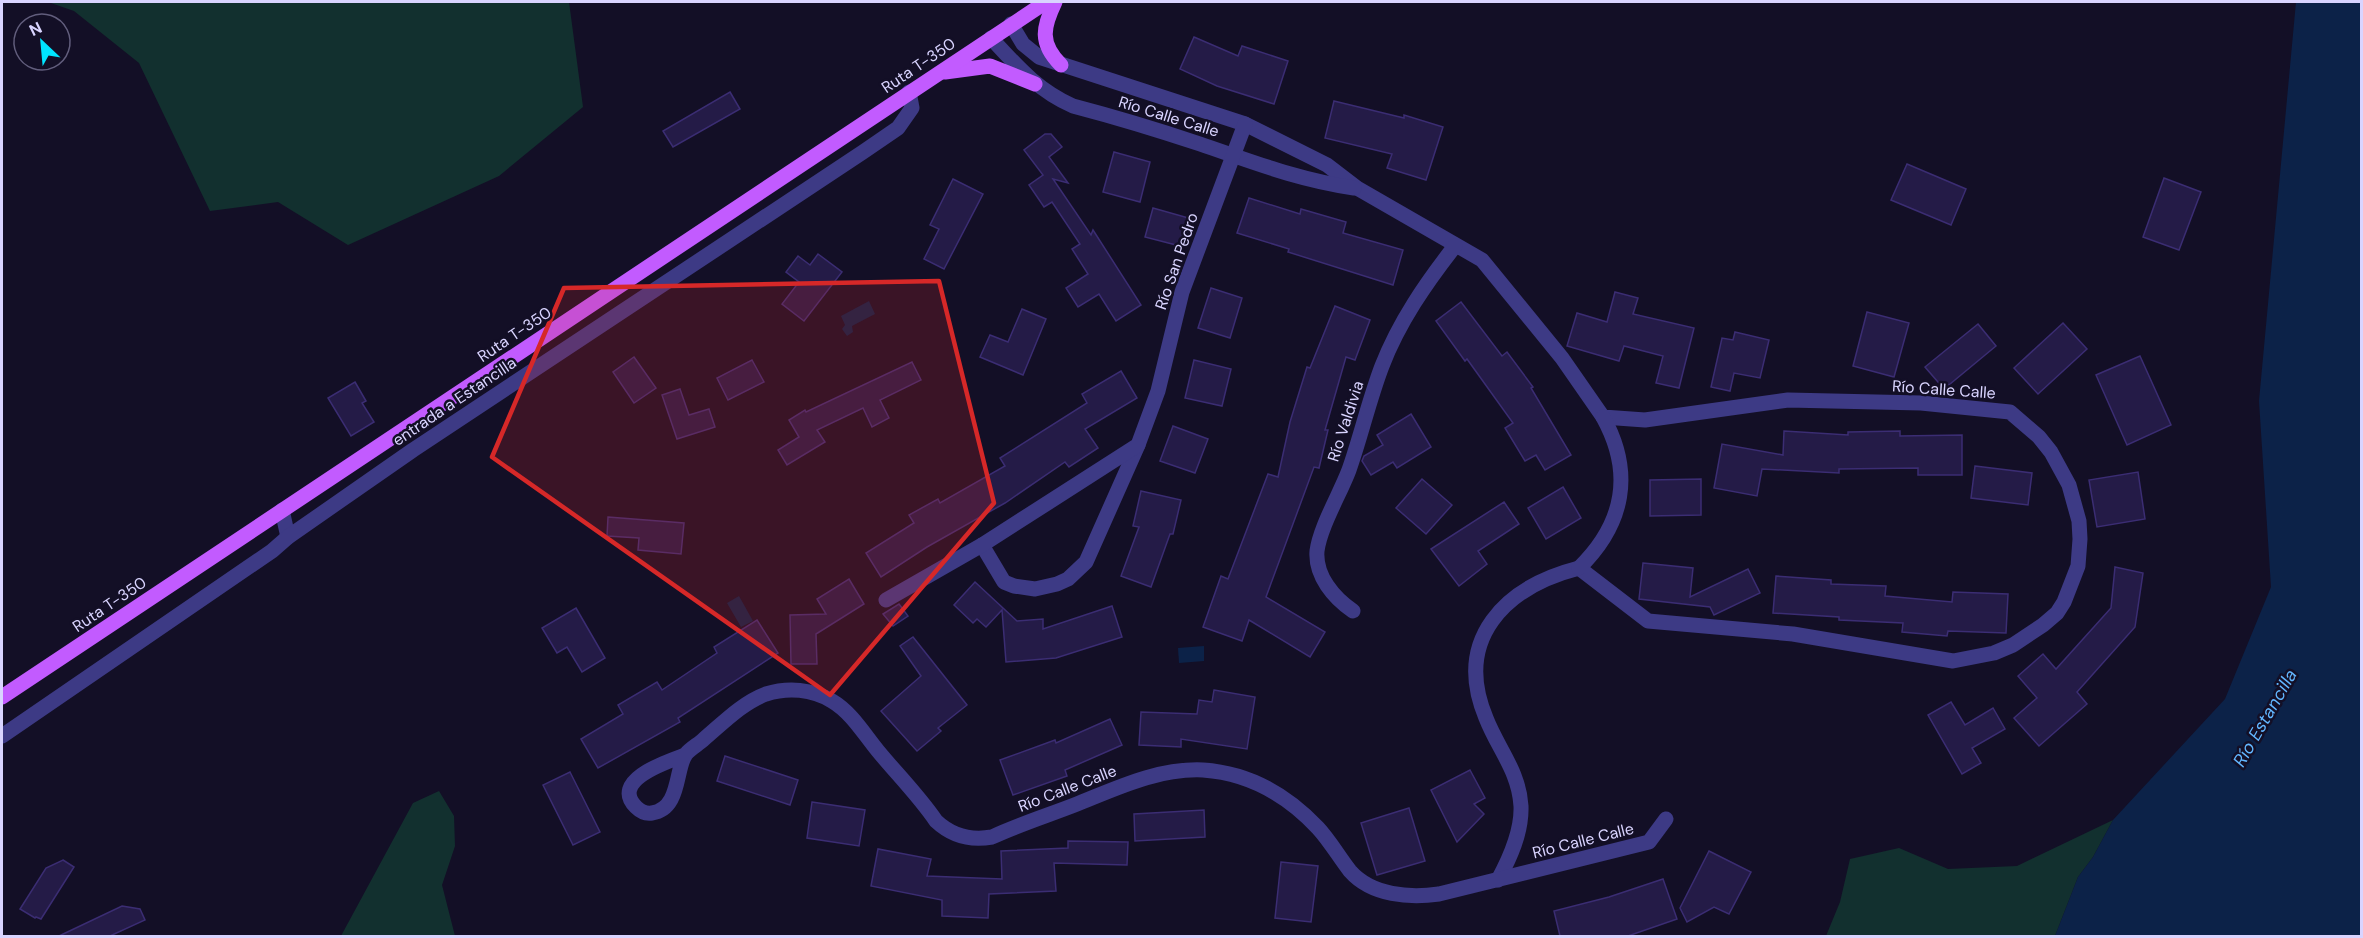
<svg xmlns="http://www.w3.org/2000/svg" width="2363" height="938" font-family="'DM Sans',sans-serif">
	<style>
		.green { fill: #12302f }
		.water { fill: #0c2248 }
		.building { fill: #241b47; stroke: #3b2d73; stroke-width: 1.5 }
		.lines { fill: none; stroke-linecap: round; stroke-linejoin: round }
		.minor { stroke: #3d3a85; stroke-width: 15 }
		.major { stroke: #c25bff; stroke-width: 15 }
		.marked { fill: #d62828; fill-opacity: 0.2; stroke: #d62828; stroke-width: 4.5; stroke-linejoin: round }
		.labels { text-anchor: middle; stroke-width: 5; stroke-linejoin: round; paint-order: stroke }
		.street-label { font-size: 16px; fill: #d9d4ff; stroke: #130f26 }
		.water-label { font-size: 18px; font-style: italic; fill: #62b6ff; stroke: #130f26 }
	</style>
	<rect width="100%" height="100%" fill="#130f26"/>
	<!-- green -->
	<g class="green">
		<path d="M48 2H569L583 107 499 176 348 245 278 202 210 211 139 63 74 11Z"/>
		<path d="M439 791 454 816 455 846 442 885 455 936H341L413 803Z"/>
		<path d="M2113 820 2093 857 2078 877 2055 936H1826L1840 902 1850 859 1899 848 1948 869 2017 866Z"/>
	</g>
	<!-- water -->
	<g class="water">
		<path d="M2296 2H2361V936H2055L2078 877 2093 857 2113 820 2225 699 2271 587 2259 401Z"/>
		<path d="M869 301 875 314 852 326 853 332 847 336 842 329 845 325 841 316Z"/>
		<path d="M739 596 753 621 741 627 727 603Z"/>
		<path d="M1204 646V661L1179 663 1178 648Z"/>
	</g>
	<!-- building -->
	<g class="building">
		<path d="M1194 37 1238 56 1242 46 1288 61 1274 104 1217 86 1180 69Z"/>
		<path d="M730 92 740 109 673 147 663 131Z"/>
		<path d="M1334 101 1404 118V115L1443 127 1426 180 1387 168 1392 154 1325 138Z"/>
		<path d="M1045 134H1051L1062 147 1049 157 1068 183 1053 179 1091 235 1093 230 1141 305 1116 321 1099 294 1078 307 1066 288 1088 274 1072 249 1080 244 1052 202 1044 207 1029 185 1043 175 1024 150Z"/>
		<path d="M1114 152 1150 162 1140 202 1103 192Z"/>
		<path d="M1907 164 1966 189 1951 225 1891 200Z"/>
		<path d="M2164 178 2201 192 2179 250 2143 237Z"/>
		<path d="M953 179 983 194 944 269 924 259 939 229 930 225Z"/>
		<path d="M1249 198 1300 214 1301 209 1346 222 1343 233 1403 250 1393 285 1288 252 1289 249 1237 233Z"/>
		<path d="M1153 208 1192 219 1184 247 1145 237Z"/>
		<path d="M818 254 842 272 804 321 782 304 799 282 786 272 798 256 810 265Z"/>
		<path d="M1211 288 1242 298 1230 338 1198 328Z"/>
		<path d="M1615 292 1638 298 1633 314 1694 328 1679 388 1656 383 1663 356 1624 346 1619 361 1567 346 1577 313 1607 322Z"/>
		<path d="M1461 302 1502 356 1507 352 1533 387 1531 388 1571 455 1545 470 1536 455 1525 461 1505 428 1513 423 1467 359 1465 361 1436 321Z"/>
		<path d="M1335 306 1370 320 1355 360 1346 357 1325 430H1328L1319 468 1314 467 1266 597 1325 632 1310 657 1249 620 1242 641 1203 627 1221 576 1228 579 1268 474 1278 477 1290 422 1307 367 1310 368Z"/>
		<path d="M1022 309 1046 319 1023 375 980 357 990 335 1008 342Z"/>
		<path d="M1867 312 1909 323 1894 377 1853 366Z"/>
		<path d="M2063 323 2087 349 2038 394 2014 368Z"/>
		<path d="M1978 324 1996 346 1944 389 1925 367Z"/>
		<path d="M1735 332 1769 340 1760 378 1734 373 1730 391 1711 387 1722 338 1733 340Z"/>
		<path d="M2140 356 2171 425 2127 445 2096 375Z"/>
		<path d="M634 357 656 388 634 403 613 372Z"/>
		<path d="M752 360 764 382 728 400 717 378Z"/>
		<path d="M1194 360 1231 369 1222 406 1185 398Z"/>
		<path d="M912 362 921 380 880 400 889 418 872 427 863 408 817 430 825 442 787 465 778 450 799 437 789 420 805 410 806 412Z"/>
		<path d="M1121 371 1137 398 1085 429 1098 448 1069 467 1065 462 1005 503 927 547 881 577 866 553 914 523 909 515 938 499 940 503 1005 466 1000 458 1087 403 1082 394Z"/>
		<path d="M355 382 366 401 362 403 374 422 351 436 328 398Z"/>
		<path d="M680 389 689 415 709 409 715 427 677 439 662 395Z"/>
		<path d="M1411 414 1431 447 1397 468 1393 462 1371 475 1362 461 1364 456 1383 445 1377 435Z"/>
		<path d="M1173 426 1208 439 1195 473 1160 461Z"/>
		<path d="M1784 431 1848 435V432L1900 431V436L1962 435V475H1918V468L1839 469V473L1762 469 1757 496 1714 488 1722 444 1783 455Z"/>
		<path d="M1975 466 2032 473 2028 505 1971 498Z"/>
		<path d="M2138 472 2145 519 2097 527 2089 480Z"/>
		<path d="M1422 479 1452 505 1426 534 1396 508Z"/>
		<path d="M1701 479V515L1650 516V480Z"/>
		<path d="M1563 487 1581 518 1546 539 1528 508Z"/>
		<path d="M1141 491 1181 500 1173 534H1170L1151 587 1121 576 1139 527 1133 526Z"/>
		<path d="M1504 502 1519 524 1478 551 1487 564 1459 586 1431 549Z"/>
		<path d="M608 517 684 523 681 554 638 550 639 538 607 536Z"/>
		<path d="M1643 563 1693 568 1690 597 1748 569 1760 593 1714 615 1710 607 1639 599Z"/>
		<path d="M2115 567 2143 573 2135 627 2077 692 2087 704 2039 746 2014 718 2037 698 2018 676 2043 654 2056 669 2111 608Z"/>
		<path d="M1776 576 1831 580V584L1886 586 1885 596 1952 602 1953 592 2008 594 2006 633 1948 631 1947 636 1902 632 1903 623 1839 620V617L1773 613Z"/>
		<path d="M849 579 864 604 816 634 817 664H791L790 615 826 614 817 599Z"/>
		<path d="M975 582 1017 621 1043 619V629L1112 606 1122 637 1056 658 1006 662 1002 610 986 627 977 619 973 623 954 605Z"/>
		<path d="M899 604 908 616 893 626 883 614Z"/>
		<path d="M576 608 605 658 582 672 567 647 557 653 542 628Z"/>
		<path d="M757 620 778 653 678 718 680 722 598 768 581 739 623 714 618 705 657 682 662 690 717 653 714 647Z"/>
		<path d="M913 637 967 705 938 728 941 731 917 751 881 711 921 676 900 646Z"/>
		<path d="M1214 690 1255 697 1247 749 1181 739V747L1139 745 1141 712 1197 714 1199 700 1212 702Z"/>
		<path d="M1951 702 1965 725 1993 708 2005 729 1972 748 1981 763 1962 774 1928 715Z"/>
		<path d="M1110 719 1122 745 1065 770 1067 776 1013 795 1000 760 1055 740 1056 743Z"/>
		<path d="M725 756 798 780 790 805 717 781Z"/>
		<path d="M1470 770 1485 798 1474 804 1484 814 1457 842 1431 790Z"/>
		<path d="M570 772 600 832 573 845 543 785Z"/>
		<path d="M812 802 865 810 859 846 807 838Z"/>
		<path d="M1409 808 1425 861 1377 875 1361 823Z"/>
		<path d="M1204 810 1205 837 1135 841 1134 814Z"/>
		<path d="M1068 841 1128 842 1127 865 1054 863 1056 891 989 894 988 918 942 916V900L871 886 878 849 931 859 927 876 1002 879 1001 851 1068 848Z"/>
		<path d="M1709 851 1751 872 1729 914 1714 907 1687 922 1680 908Z"/>
		<path d="M63 860 74 867 41 919 36 917 35 918 20 909 46 868Z"/>
		<path d="M1281 862 1318 866 1311 922 1275 918Z"/>
		<path d="M1663 879 1677 919 1628 936H1560L1554 911 1609 897Z"/>
		<path d="M122 906 140 909 145 920 110 936H59Z"/>
	</g>
	<g class="lines">
		<!-- minor -->
		<g class="minor">
			<path d="M1011 24 1023 44 1039 57 1245 124 1327 165 1357 188 1482 260 1562 358 1603 417 1645 420 1788 400 1921 403 2010 412 2039 437 2051 452 2069 485 2079 521 2080 539 2078 566 2064 602 2057 613 2043 625 2013 645 1994 653 1953 661 1793 634 1648 621 1579 568C1505 587 1453 639 1486 718 1498 749 1519 771 1521 806 1522 832 1510 858 1498 880"/>
			<path d="M991 38C1017 66 1037 90 1073 106 1115 117 1158 130 1200 144 1253 162 1298 180 1354 188"/>
			<path d="M282 510 288 537"/>
			<path d="M982 545 1004 582 1014 586 1035 589 1057 584 1068 579 1086 562 1138 445"/>
			<path d="M1579 568C1624 524 1634 473 1603 417"/>
			<path d="M886 600 982 545 1138 445 1158 391 1182 292 1245 124"/>
			<path d="M1353 611C1334 598 1315 576 1317 551 1320 527 1340 494 1349 470 1361 436 1369 400 1382 366 1399 322 1426 283 1455 246"/>
			<path d="M2 736 272 551 288 537 413 450 863 152 898 128 912 108 909 92"/>
			<path d="M685 755C669 761 609 780 636 807 640 811 646 814 652 813 681 809 675 768 686 754 691 748 699 744 704 739 723 723 742 703 766 694 788 687 812 689 832 701 851 712 864 734 878 751 897 774 919 796 936 821 952 836 970 841 992 837 1020 824 1049 815 1077 804 1117 788 1158 768 1203 770 1248 773 1287 795 1318 828 1330 841 1339 857 1350 871 1372 896 1410 898 1439 894L1649 842 1666 819"/>
		</g>
		<!-- major -->
		<g class="major">
			<path d="M1055 2C1043 27 1039 43 1061 65"/>
			<path d="M945 72 990 66 1035 84"/>
			<path d="M2 697 1046 2"/>
		</g>
	</g>
	<!-- marked area -->
	<path class="marked" d="M939 281 994 503 830 695 492 457 564 288Z"/>
	<g class="labels">
		<!-- street labels -->
		<g class="street-label">
			<text transform="translate(918 65) rotate(-34)" y="6">Ruta T-350</text>
			<text transform="translate(1169 116) rotate(17)" y="6">Río Calle Calle</text>
			<text transform="translate(1176 261) rotate(-71)" y="6">Río San Pedro</text>
			<text transform="translate(514 334) rotate(-34)" y="6">Ruta T-350</text>
			<text transform="translate(1944 389) rotate(4)" y="6">Río Calle Calle</text>
			<text transform="translate(454 401) rotate(-34)" y="6">entrada a Estancilla</text>
			<text transform="translate(1345 421) rotate(-72)" y="6">Río Valdivia</text>
			<text transform="translate(109 604) rotate(-34)" y="6">Ruta T-350</text>
			<text transform="translate(1067 788) rotate(-21)" y="6">Río Calle Calle</text>
			<text transform="translate(1583 840) rotate(-14)" y="6">Río Calle Calle</text>
		</g>
		<!-- water labels -->
		<g class="water-label">
			<text transform="translate(2265 718) rotate(-60)" y="6">Río Estancilla</text>
		</g>
	</g>
	<!-- border -->
	<rect width="2363" height="938" fill="none" stroke="#d9d4ff" stroke-width="6"/>
	<!-- north arrow -->
	<g transform="translate(42 42) rotate(334)"><circle r="28" fill="#130f26" stroke="#625e7d" stroke-width="1.5"/>
	<path d="M0-4.5L10 22L0 15L-10 22Z" fill="#00e5ff"/>
	<text y="-9" font-size="16" font-weight="bold" text-anchor="middle" fill="#d9d4ff">N</text>
	</g>
</svg>
